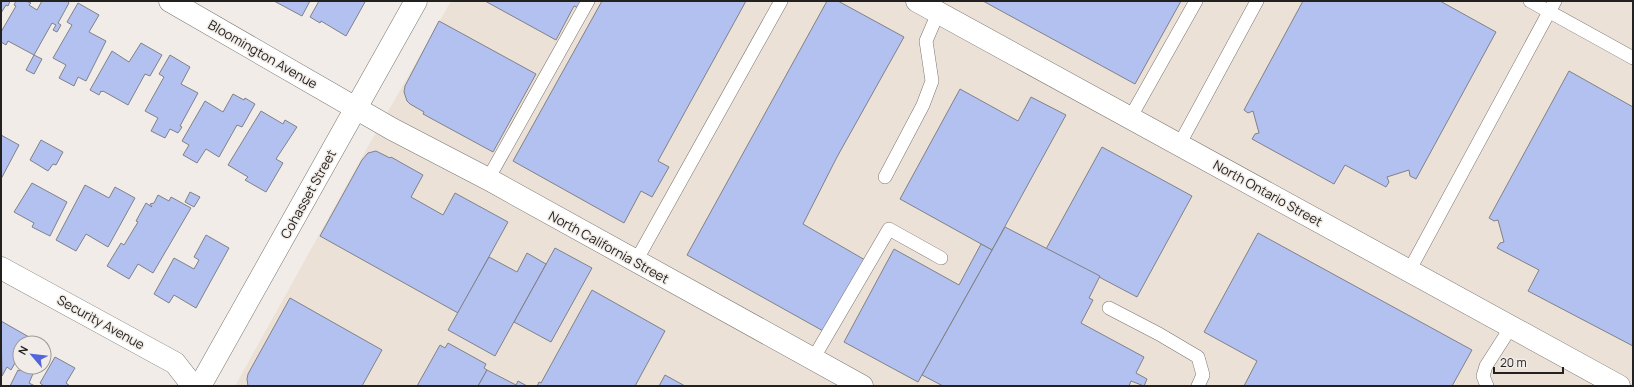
<svg xmlns="http://www.w3.org/2000/svg" width="1634" height="387" font-family="Manrope,sans-serif">
	<style>
		.built { fill: #ece1d7 }
		.building { fill: #b3c1f1; stroke: #808187 }
		.lines { fill: none; stroke-linecap: round; stroke-linejoin: round }
		.service-casing { stroke: #797571; stroke-width: 14 }
		.minor-casing { stroke: #797571; stroke-width: 23 }
		.tertiary-casing { stroke: #797571; stroke-width: 23 }
		.service { stroke: #fff; stroke-width: 13 }
		.minor { stroke: #fff; stroke-width: 22 }
		.tertiary { stroke: #fff; stroke-width: 22 }
		.labels { text-anchor: middle; stroke-width: 3; stroke-linejoin: round; paint-order: stroke }
		.street-label { font-size: 13px; fill: #23211f; stroke: #f1ece8 }
	</style>
	<rect width="100%" height="100%" fill="#f1ece8"/>
	<!-- built -->
	<path class="built" d="M451 1H1633V386H235L366 150Z"/>
	<!-- building -->
	<g class="building">
		<path d="M1 1H10L8 6 6 5 1 13Z"/>
		<path d="M16 1H26L31 3 29 5 37 10 42 1H67L69 3 58 23 61 25 57 32 53 30 56 25 52 23 34 55 8 41 6 45 1 42V32L16 6 14 5Z"/>
		<path d="M274 1H310L302 16Z"/>
		<path d="M319 1H363L365 2 346 36 321 21 320 23 310 17Z"/>
		<path d="M485 1H583L579 8 574 6 556 40Z"/>
		<path d="M602 1H746L658 161 669 167 652 197 641 191 624 223 513 161Z"/>
		<path d="M827 1H838L904 37 837 157 803 224 865 260 825 332 687 255Z"/>
		<path d="M983 1H1181L1135 84Z"/>
		<path d="M1303 1H1440L1496 32 1416 179 1410 176 1409 170 1387 177 1389 182 1386 187 1345 165 1334 184 1252 139 1255 134 1259 133 1253 111 1248 113 1244 110Z"/>
		<path d="M78 3 99 15 89 32 106 41 86 81 78 77 74 86 59 78 66 65 53 58 72 25 67 22Z"/>
		<path d="M439 21 536 74 493 152 423 114 424 112 410 104 407 101 404 92 405 86Z"/>
		<path d="M141 43 162 55 150 76 145 74 128 105 103 91 102 92 101 91 99 95 90 90 112 51 129 62Z"/>
		<path d="M34 55 42 59 34 74 26 70Z"/>
		<path d="M170 55 190 67 181 84 198 93 180 126 182 127 178 133 170 129 165 138 151 131 158 118 145 111 164 77 159 74Z"/>
		<path d="M1569 71 1633 107V346L1528 291 1539 270 1497 248 1500 243 1504 242 1498 220 1494 221 1489 218Z"/>
		<path d="M960 89 1018 121 1031 97 1066 115 992 250 900 199Z"/>
		<path d="M233 94 244 100 245 98 255 104 242 127 237 125 219 157 206 149 197 163 183 155 189 145 182 141 205 101 223 112Z"/>
		<path d="M261 111 283 124 285 120 297 127 276 159 283 163 266 192 245 180 248 177 228 165Z"/>
		<path d="M1 135 19 145 1 179Z"/>
		<path d="M41 140 63 152 56 165 53 164 48 171 30 160Z"/>
		<path d="M1102 147 1192 196 1137 297 1046 249Z"/>
		<path d="M376 151 390 158 391 157 423 175 411 197 443 215 455 193 508 222 458 313 320 236 362 160 368 153Z"/>
		<path d="M32 183 67 202 50 236 32 227 34 223 14 212Z"/>
		<path d="M85 185 109 198 115 187 135 198 108 247 86 234 76 251 56 240Z"/>
		<path d="M190 192 200 197 194 207 185 202Z"/>
		<path d="M158 195 169 201 171 197 191 208 153 273 138 264 129 279 107 266 121 243 124 245 138 222 136 221 146 203 152 207 150 204 154 203Z"/>
		<path d="M1005 227 1100 276 1089 298 1093 300 1081 323 1144 357 1136 373 1147 379 1144 386 1131 381 1129 386H943L922 375Z"/>
		<path d="M1258 233 1472 350 1452 386H1244L1257 361 1204 332Z"/>
		<path d="M206 235 229 248 196 308 174 295 169 303 154 294 174 258 194 269 199 260 194 257Z"/>
		<path d="M981 244 992 250 918 382 844 342 894 249 959 285Z"/>
		<path d="M555 248 592 268 551 342 514 322Z"/>
		<path d="M527 253 546 264 495 356 448 330 489 257 517 272Z"/>
		<path d="M592 290 665 331 635 386H537L539 382 541 383Z"/>
		<path d="M290 298 382 350 362 386H248L247 379 248 374Z"/>
		<path d="M1 321 29 337 26 343H20V354L11 370 7 367 2 376Z"/>
		<path d="M448 343 486 364 484 368 487 370 478 386H417L440 345 445 348Z"/>
		<path d="M55 357 75 368 66 383 70 386H44L40 383Z"/>
		<path d="M22 367H32L35 369 29 383 35 386H10L18 370 20 371Z"/>
		<path d="M487 370 516 385 518 381 527 386H478Z"/>
		<path d="M665 375 685 386H659Z"/>
	</g>
	<g class="lines">
		<!-- service casing -->
		<g class="service-casing">
			<g id="service">
				<path d="M1530 1 1633 58"/>
				<path d="M1130 118 1196 1"/>
				<path d="M1179 145 1257 1"/>
				<path d="M885 177 923 105 932 81 926 41 938 13"/>
				<path d="M488 179 588 1"/>
				<path d="M636 261 781 1"/>
				<path d="M1409 271 1555 1"/>
				<path d="M1109 308 1159 334 1198 357 1203 375 1198 386"/>
				<path d="M813 359 889 229 941 258"/>
				<path d="M1487 386 1483 376 1486 366 1511 327"/>
			</g>
		</g>
		<!-- minor casing -->
		<g class="minor-casing">
			<g id="minor">
				<path d="M170 1 392 129 488 179 862 386"/>
				<path d="M917 1 1619 386"/>
				<path d="M1 268 175 363 193 386"/>
			</g>
		</g>
		<!-- tertiary casing -->
		<g class="tertiary-casing">
			<path id="tertiary" d="M200 386 416 1"/>
		</g>
		<!-- service -->
		<use href="#service" class="service"/>
		<!-- minor -->
		<use href="#minor" class="minor"/>
		<!-- tertiary -->
		<use href="#tertiary" class="tertiary"/>
	</g>
	<g class="labels">
		<!-- street labels -->
		<g class="street-label">
			<text transform="translate(263 54) rotate(30)" y="5">Bloomington Avenue</text>
			<text transform="translate(1268 193) rotate(29)" y="5">North Ontario Street</text>
			<text transform="translate(308 194) rotate(-61)" y="5">Cohasset Street</text>
			<text transform="translate(609 247) rotate(29)" y="5">North California Street</text>
			<text transform="translate(101 322) rotate(29)" y="5">Security Avenue</text>
		</g>
	</g>
	<!-- border -->
	<rect width="1634" height="387" fill="none" stroke="#23211f" stroke-width="4"/>
	<!-- north arrow -->
	<g transform="translate(32 355) rotate(298)"><circle r="19" fill="#f1ece8" stroke="#9f9b98"/>
	<path d="M0-3L7 15L0 10L-7 15Z" fill="#5365db"/>
	<text y="-6" font-size="11" font-weight="bold" text-anchor="middle" fill="#23211f">N</text>
	</g>
	<!-- scale -->
	<path d="M1494 367v6h69v-6" fill="none" stroke="#23211f" stroke-width="2"/>
	<text x="1500" y="367" font-size="12" fill="#23211f" stroke="#f1ece8" stroke-width="3" paint-order="stroke">20 m</text>
</svg>
